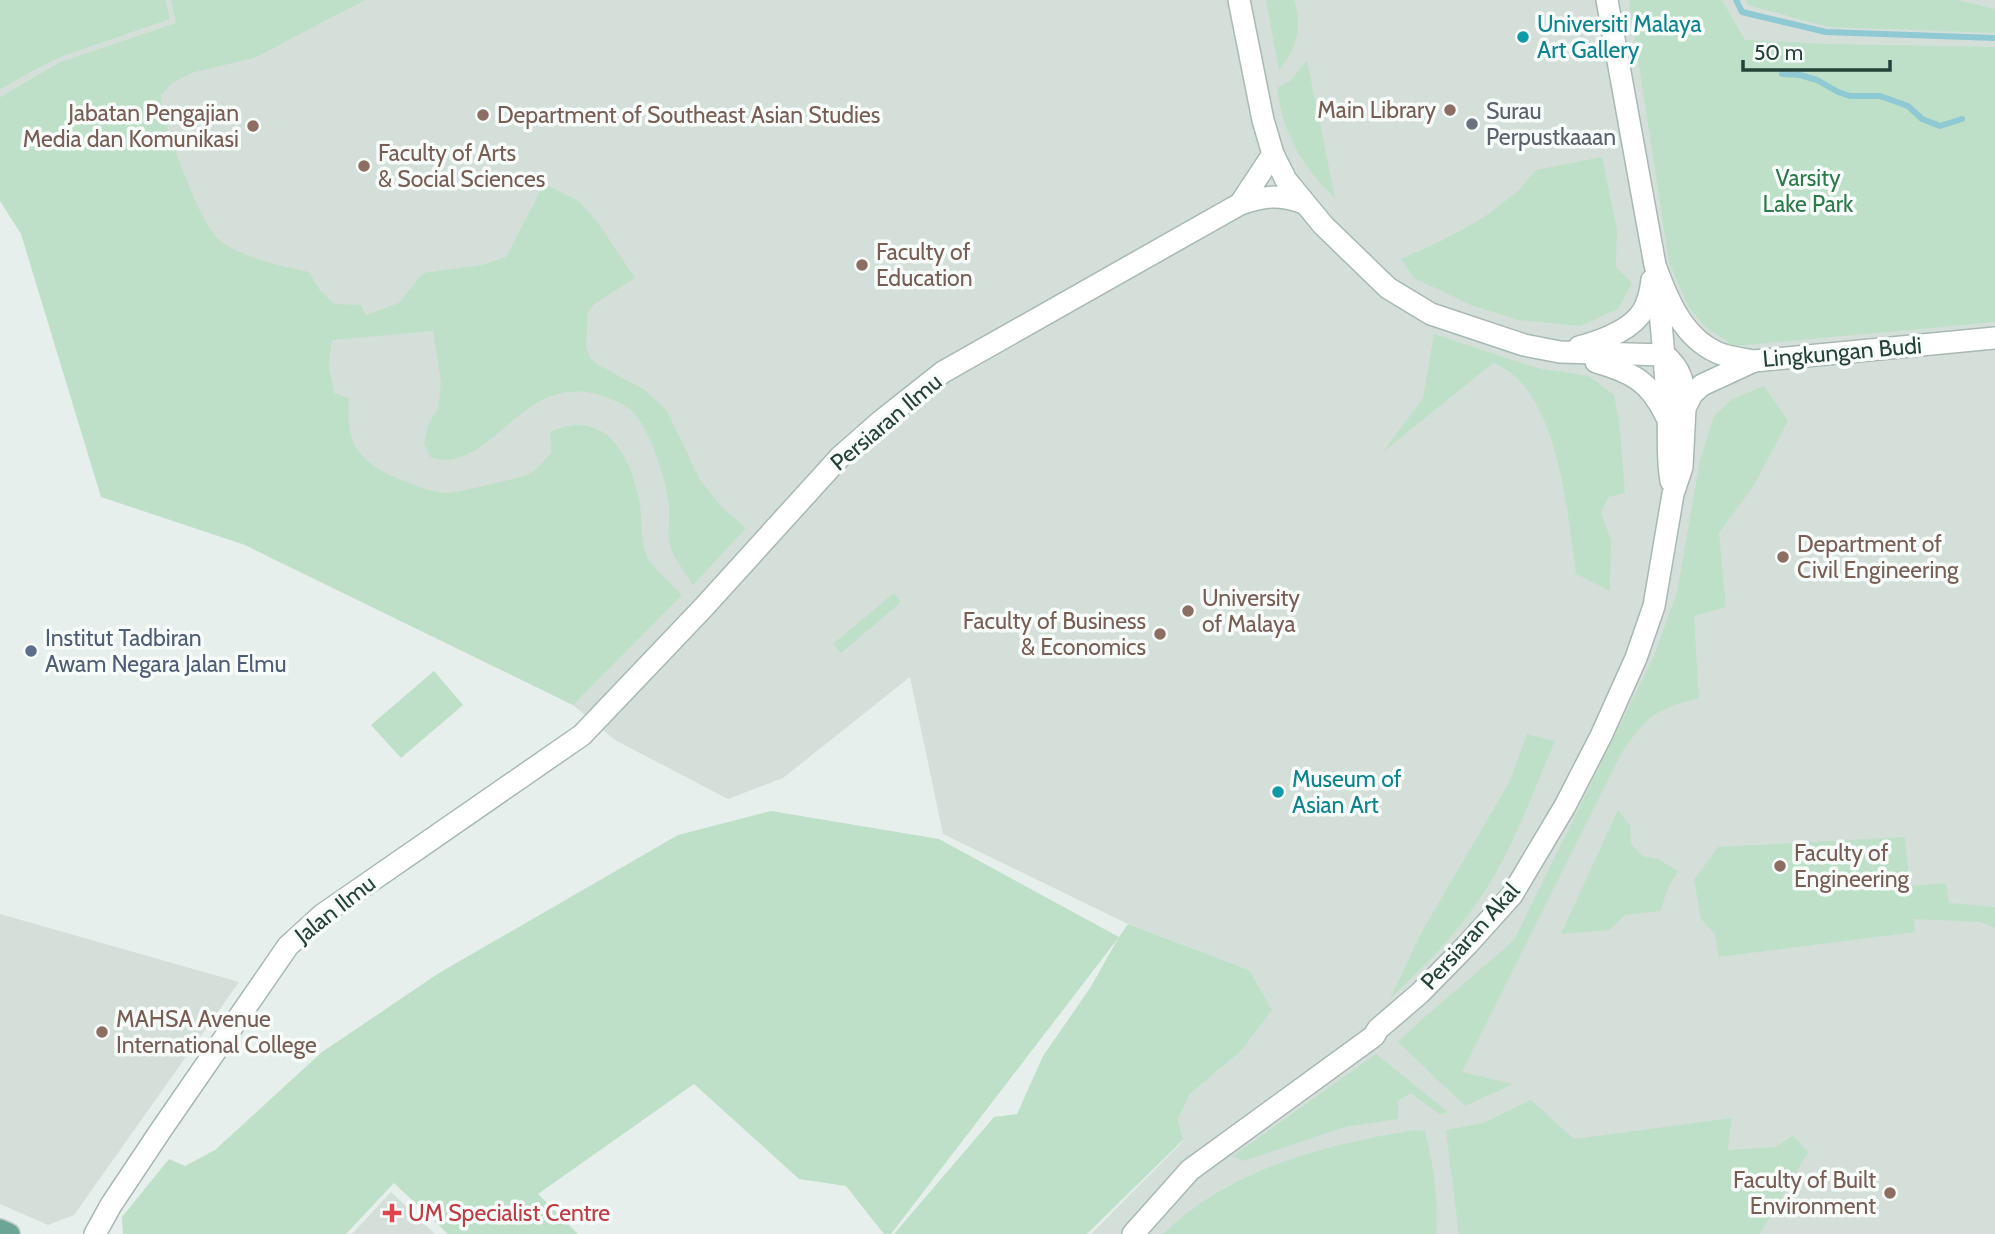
<svg xmlns="http://www.w3.org/2000/svg" width="1995" height="1234" font-family="Cabin,sans-serif">
	<style>
		.built { fill: #d4dfda }
		.green { fill: #bfe0c8 }
		.lines { fill: none; stroke-linecap: round; stroke-linejoin: round }
		.stream { stroke: #8ec9d4; stroke-width: 6 }
		.minor-casing { stroke: #a8b8b2; stroke-width: 24 }
		.tertiary-casing { stroke: #a8b8b2; stroke-width: 24 }
		.primary-casing { stroke: #c2cac8; stroke-width: 24 }
		.minor { stroke: #fff; stroke-width: 21 }
		.tertiary { stroke: #fff; stroke-width: 21 }
		.primary { stroke: #6aa596; stroke-width: 21 }
		.culture-dot { fill: #0f9aa8; stroke: #f7fbf9; stroke-width: 2.5 }
		.education-dot { fill: #8d6e63; stroke: #f7fbf9; stroke-width: 2.5 }
		.worship-dot { fill: #6b7280; stroke: #f7fbf9; stroke-width: 2.5 }
		.service-dot { fill: #5c6f8a; stroke: #f7fbf9; stroke-width: 2.5 }
		.health-dot { fill: #e0444e; stroke: #f7fbf9; stroke-width: 2.5 }
		.labels { text-anchor: middle; stroke-width: 7; stroke-linejoin: round; paint-order: stroke }
		.culture-label { font-size: 23px; fill: #0d838f; stroke: #f7fbf9; text-anchor: start }
		.education-label { font-size: 23px; fill: #785e54; stroke: #f7fbf9; text-anchor: start }
		.worship-label { font-size: 23px; fill: #5b616d; stroke: #f7fbf9; text-anchor: start }
		.park-label { font-size: 23px; fill: #2d7a4b; stroke: #f7fbf9 }
		.street-label { font-size: 23px; fill: #24423a; stroke: #f7fbf9 }
		.service-label { font-size: 23px; fill: #4e5e75; stroke: #f7fbf9; text-anchor: start }
		.health-label { font-size: 23px; fill: #be3a42; stroke: #f7fbf9; text-anchor: start }
	</style>
	<rect width="100%" height="100%" fill="#e6efeb"/>
	<!-- built -->
	<g class="built">
		<path d="M0 0H1995V1234H1091L1183 1141 1178 1119 1190 1094 1240 1052 1249 970 1128 924 943 834 910 677 783 778 728 799 615 740 573 705 245 545 58 63 0 97Z"/>
		<path d="M0 914 239 982 74 1215 48 1225 0 1204Z"/>
		<path d="M391 1192 435 1234H352Z"/>
	</g>
	<!-- green -->
	<g class="green">
		<path d="M0 0H165L170 19 57 58 0 89Z"/>
		<path d="M171 0H365L254 58 191 73 173 82 161 95 162 112C173 142 199 226 223 243 245 258 283 267 309 272L319 289 334 304 361 305 366 315 399 303 423 273 482 265 506 257 544 184 579 201 599 224 635 278 594 304 588 312 586 347 590 358 598 365 645 390 667 411 700 480 720 505 746 528 693 585C686 573 672 557 670 544 667 532 670 518 669 506 666 480 651 431 633 412 625 404 611 399 600 395 519 371 491 478 430 457L424 444 428 425 438 408 441 383 433 331 332 340 329 365 334 393 349 398C345 445 359 462 401 480 415 486 433 492 448 493 457 493 518 478 527 475 536 471 544 460 551 453L550 432C604 407 630 453 639 500 643 517 640 538 646 554 650 565 673 585 682 595L573 705 245 545 101 497 21 234 0 201V97L58 63 176 23Z"/>
		<path d="M1266 0H1294C1304 26 1296 49 1279 70Z"/>
		<path d="M1629 0H1722L1745 40 1828 44 1995 47V322L1734 346 1704 326 1688 306 1669 262Z"/>
		<path d="M1746 0H1958L1995 9V33L1828 27 1748 5Z"/>
		<path d="M1307 60 1335 198C1303 168 1282 132 1277 88L1290 81Z"/>
		<path d="M1602 157 1617 229 1616 267 1632 283 1618 309 1580 326 1518 320 1471 305 1414 278 1401 259 1439 242 1483 218 1518 191 1536 170Z"/>
		<path d="M1434 334 1537 368 1589 376 1614 395 1619 420 1625 493 1608 497 1601 513 1611 540 1610 591 1576 574C1567 513 1559 388 1493 363L1383 452 1423 398Z"/>
		<path d="M1764 386 1788 421 1754 485 1719 533 1726 607 1694 616 1699 698C1653 710 1647 716 1621 754L1462 1072 1513 1084 1465 1106 1398 1042C1435 1006 1475 975 1514 940L1654 656 1677 592 1700 460 1714 416 1732 399Z"/>
		<path d="M894 593 901 602 841 653 833 644Z"/>
		<path d="M434 671 463 705 401 758 371 725Z"/>
		<path d="M1527 734 1555 741C1531 796 1511 855 1476 904 1452 940 1421 969 1390 999L1421 933 1510 781Z"/>
		<path d="M1618 810 1630 826 1631 844 1642 856 1658 859 1678 871 1668 888 1660 911 1625 915 1609 930 1561 934Z"/>
		<path d="M771 811 939 839 1119 937 1128 924 1249 970 1272 1010 1240 1052 1190 1094 1178 1119 1183 1140 1087 1234H894L994 1117 1017 1114 1043 1056 1090 988 1119 937 891 1234H884L846 1186 799 1179 694 1084 538 1194 578 1234H448L394 1183 346 1234H123L122 1217 169 1159 185 1166 215 1150 322 1052 439 973 678 835Z"/>
		<path d="M1905 837 1910 886 1946 883 1949 903 1995 907V928L1980 922 1914 919 1915 932 1719 957 1715 934 1701 919 1694 880 1718 847Z"/>
		<path d="M1376 1054 1448 1112 1440 1115 1411 1093 1398 1101V1119L1345 1127 1244 1161 1233 1156Z"/>
		<path d="M1531 1100 1574 1139 1732 1118 1728 1150 1776 1147 1793 1135 1808 1152 1760 1234H1459L1446 1130 1483 1123Z"/>
		<path d="M1415 1130 1425 1131C1433 1164 1439 1199 1436 1234H1163C1231 1168 1324 1145 1415 1130Z"/>
	</g>
	<g class="lines">
		<!-- stream -->
		<g class="stream">
			<path d="M1736 0 1742 12 1826 32 1995 38"/>
			<path d="M1782 74 1800 75 1817 80 1838 92 1850 96H1880L1908 106 1922 119 1940 126 1962 119"/>
		</g>
		<!-- minor casing -->
		<g class="minor-casing">
			<g id="minor">
				<path d="M1273 154 1240 204C1265 196 1278 194 1304 203"/>
				<path d="M95 1234 111 1205 161 1130 288 946 322 915 582 735 703 608 840 457 881 421 943 372 1240 204"/>
			</g>
		</g>
		<!-- tertiary casing -->
		<g class="tertiary-casing">
			<g id="tertiary">
				<path d="M1239 0 1263 120 1273 154 1286 180 1323 225 1388 288 1431 314 1524 345 1560 352 1665 355C1684 372 1683 384 1685 408"/>
				<path d="M1607 0 1655 265C1667 298 1682 336 1716 352 1727 357 1742 359 1754 361L1995 338"/>
				<path d="M1658 290C1662 332 1666 374 1668 416 1669 438 1667 459 1671 481"/>
				<path d="M1579 347C1602 341 1639 328 1647 302 1650 295 1651 287 1652 280"/>
				<path d="M1596 362C1631 372 1650 381 1666 416"/>
				<path d="M1133 1234 1190 1170 1374 1036 1378 1029 1420 993 1467 945 1512 895 1565 806 1601 736 1636 658 1654 606 1673 494 1682 467 1685 408 1692 394 1702 385 1754 361"/>
			</g>
		</g>
		<!-- primary casing -->
		<g class="primary-casing">
			<path id="primary" d="M0 1230 9 1234"/>
		</g>
		<!-- minor -->
		<use href="#minor" class="minor"/>
		<!-- tertiary -->
		<use href="#tertiary" class="tertiary"/>
		<!-- primary -->
		<use href="#primary" class="primary"/>
	</g>
	<!-- markers -->
	<g class="culture-dot">
		<circle cx="1523" cy="37" r="7"/>
		<circle cx="1278" cy="792" r="7"/>
	</g>
	<g class="education-dot">
		<circle cx="1450" cy="110" r="7"/>
		<circle cx="483" cy="115" r="7"/>
		<circle cx="253" cy="126" r="7"/>
		<circle cx="364" cy="166" r="7"/>
		<circle cx="862" cy="265" r="7"/>
		<circle cx="1783" cy="557" r="7"/>
		<circle cx="1188" cy="611" r="7"/>
		<circle cx="1160" cy="634" r="7"/>
		<circle cx="1780" cy="866" r="7"/>
		<circle cx="102" cy="1032" r="7"/>
		<circle cx="1890" cy="1193" r="7"/>
	</g>
	<circle class="worship-dot" cx="1472" cy="124" r="7"/>
	<circle class="service-dot" cx="31" cy="651" r="7"/>
	<path class="health-dot" d="M388.5 1202.5h7v7h7v7h-7v7h-7v-7h-7v-7h7z"/>
	<g class="labels">
		<!-- culture labels -->
		<g class="culture-label">
			<text x="1537" y="32">Universiti Malaya<tspan x="1537" dy="26">Art Gallery</tspan></text>
			<text x="1292" y="787">Museum of<tspan x="1292" dy="26">Asian Art</tspan></text>
		</g>
		<!-- education labels -->
		<g class="education-label">
			<text x="1436" y="118" text-anchor="end">Main Library</text>
			<text x="239" y="121" text-anchor="end">Jabatan Pengajian<tspan x="239" dy="26">Media dan Komunikasi</tspan></text>
			<text x="497" y="123">Department of Southeast Asian Studies</text>
			<text x="378" y="161">Faculty of Arts<tspan x="378" dy="26">&amp; Social Sciences</tspan></text>
			<text x="876" y="260">Faculty of<tspan x="876" dy="26">Education</tspan></text>
			<text x="1797" y="552">Department of<tspan x="1797" dy="26">Civil Engineering</tspan></text>
			<text x="1202" y="606">University<tspan x="1202" dy="26">of Malaya</tspan></text>
			<text x="1146" y="629" text-anchor="end">Faculty of Business<tspan x="1146" dy="26">&amp; Economics</tspan></text>
			<text x="1794" y="861">Faculty of<tspan x="1794" dy="26">Engineering</tspan></text>
			<text x="116" y="1027">MAHSA Avenue<tspan x="116" dy="26">International College</tspan></text>
			<text x="1876" y="1188" text-anchor="end">Faculty of Built<tspan x="1876" dy="26">Environment</tspan></text>
		</g>
		<!-- worship labels -->
		<g class="worship-label">
			<text x="1486" y="119">Surau<tspan x="1486" dy="26">Perpustkaaan</tspan></text>
		</g>
		<!-- park labels -->
		<g class="park-label">
			<text x="1808" y="186">Varsity<tspan x="1808" dy="26">Lake Park</tspan></text>
		</g>
		<!-- street labels -->
		<g class="street-label">
			<text transform="translate(1842 352) rotate(-5)" y="8">Lingkungan Budi</text>
			<text transform="translate(886 422) rotate(-40)" y="8">Persiaran Ilmu</text>
			<text transform="translate(335 909) rotate(-38)" y="8">Jalan Ilmu</text>
			<text transform="translate(1470 936) rotate(-48)" y="8">Persiaran Akal</text>
		</g>
		<!-- service labels -->
		<g class="service-label">
			<text x="45" y="646">Institut Tadbiran<tspan x="45" dy="26">Awam Negara Jalan Elmu</tspan></text>
		</g>
		<!-- health labels -->
		<g class="health-label">
			<text x="408" y="1221">UM Specialist Centre</text>
		</g>
	</g>
	<!-- scale -->
	<path d="M1743 60v10h147v-10" fill="none" stroke="#24423a" stroke-width="3.5"/>
	<text x="1754" y="60" font-size="21" fill="#24423a" stroke="#f7fbf9" stroke-width="5" paint-order="stroke">50 m</text>
</svg>
